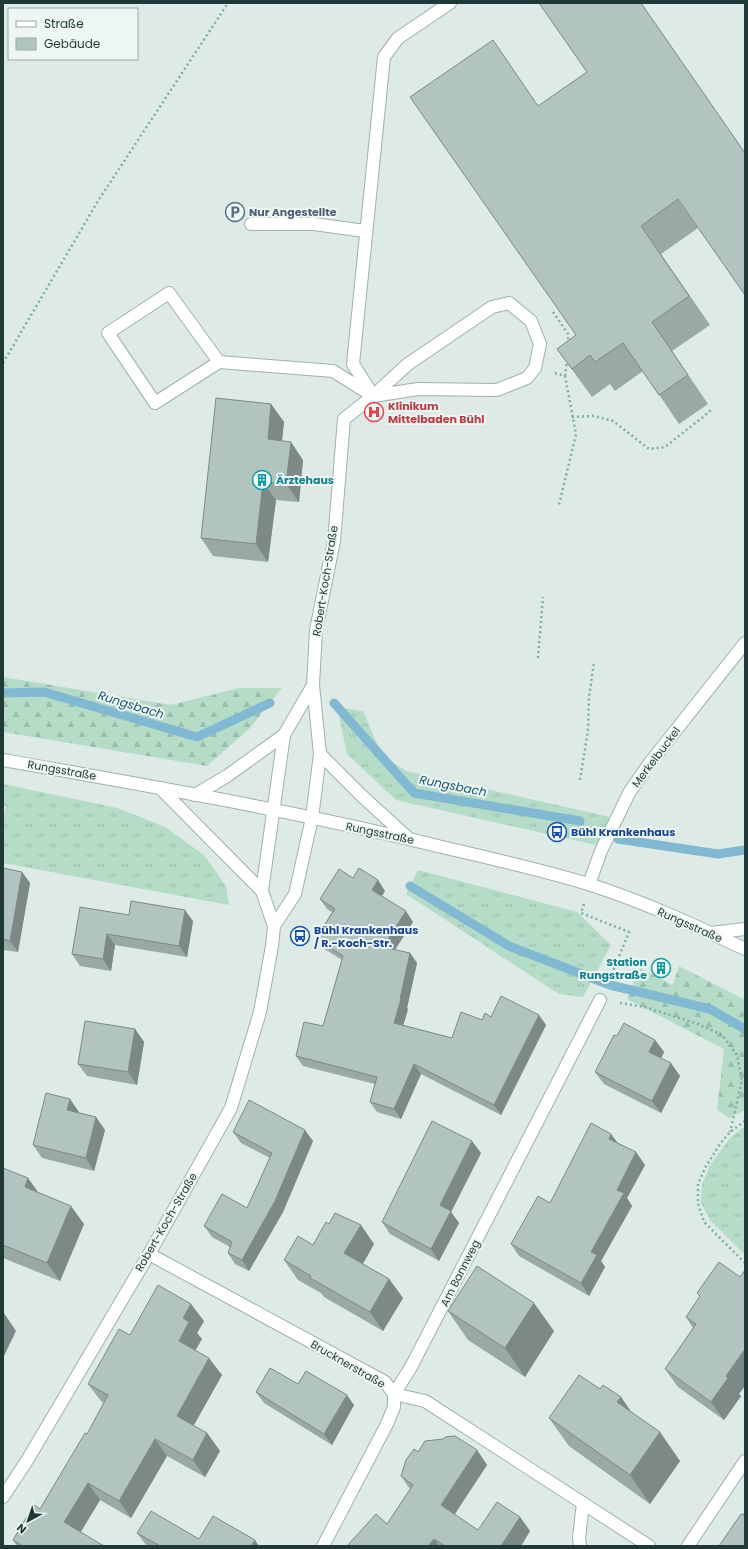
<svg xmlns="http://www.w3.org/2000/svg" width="748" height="1549" font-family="Poppins,sans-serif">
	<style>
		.grass { fill: url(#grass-tufts) }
		.forest { fill: url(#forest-firs) }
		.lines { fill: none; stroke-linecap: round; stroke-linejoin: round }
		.stream { stroke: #81b8d2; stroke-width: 9 }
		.minor-casing { stroke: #a0b1ae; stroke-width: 14 }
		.path { stroke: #7bafa7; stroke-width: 2.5; stroke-dasharray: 2 3; stroke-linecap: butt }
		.minor { stroke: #fff; stroke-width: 12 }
		.wall { fill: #99a9a4 }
		.shaded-wall { fill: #7d8986 }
		.building { fill: #b2c4bf; stroke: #7d8986 }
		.labels { text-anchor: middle; stroke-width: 4; stroke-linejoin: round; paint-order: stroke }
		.service-label { font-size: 11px; font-weight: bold; fill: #4e5e75; stroke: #edf6f3; text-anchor: start }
		.health-label { font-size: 11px; font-weight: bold; fill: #be3a42; stroke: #edf6f3; text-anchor: start }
		.culture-label { font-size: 11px; font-weight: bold; fill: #0d838f; stroke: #edf6f3; text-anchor: start }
		.street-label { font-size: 11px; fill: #1e3936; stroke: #edf6f3 }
		.transit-label { font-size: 11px; font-weight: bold; fill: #164399; stroke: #edf6f3; text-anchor: start }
		.water-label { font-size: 12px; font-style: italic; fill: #175676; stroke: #edf6f3 }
	</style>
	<defs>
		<pattern id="grass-tufts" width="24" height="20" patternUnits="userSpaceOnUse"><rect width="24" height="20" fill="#b4dcc6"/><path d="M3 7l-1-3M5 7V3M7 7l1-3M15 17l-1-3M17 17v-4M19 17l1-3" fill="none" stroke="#9abeab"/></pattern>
		<pattern id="forest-firs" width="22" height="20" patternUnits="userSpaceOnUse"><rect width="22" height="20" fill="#b4dcc6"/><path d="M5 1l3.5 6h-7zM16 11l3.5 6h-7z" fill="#9abeab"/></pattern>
	</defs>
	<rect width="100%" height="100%" fill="#ddeae6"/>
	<!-- grass -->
	<g class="grass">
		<path d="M337 707 363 711 382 755 406 771 610 817 596 845 396 800 347 754Z"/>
		<path d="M3 784 117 808 165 827 204 855 226 886 229 905 3 863V820L6 806 3 805Z"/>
		<path d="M418 870 577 912 611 945 583 997 559 994 406 894Z"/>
		<path d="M745 1126V1255L710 1220 701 1203 702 1185 710 1165 730 1138Z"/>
	</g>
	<!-- forest -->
	<g class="forest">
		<path d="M3 677 171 705 239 688H282L250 728 207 766 3 732Z"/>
		<path d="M679 966 745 1000V1110L729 1118 717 1109 724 1049 627 999 640 968 673 985Z"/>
	</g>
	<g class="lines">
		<!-- stream -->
		<g class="stream">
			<path d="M3 693 44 692 197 737 270 703"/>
			<path d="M334 703 414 793 580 821"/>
			<path d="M618 839 718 854 745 850"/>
			<path d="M410 886 509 946 610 985 710 1009 745 1029"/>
		</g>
		<!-- minor casing -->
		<g class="minor-casing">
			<g id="minor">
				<path d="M251 224H314L365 231"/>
				<path d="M219 362 155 403 108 333 169 293 219 362 333 371 373 396"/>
				<path d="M372 394 353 364 384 57 398 38 450 3"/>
				<path d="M320 754 363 797 408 838"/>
				<path d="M3 760C151 786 300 812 446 848 494 859 542 870 588 884 642 901 694 925 745 949"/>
				<path d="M160 788 262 891"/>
				<path d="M195 795 227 776 284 735"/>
				<path d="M589 884 601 851 629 793 649 764 745 643"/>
				<path d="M274 926 295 894 312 818 320 754 313 685 316 630 334 541 344 419 373 396 408 364 492 307 509 303 531 321 540 344 535 368 527 378 497 390 418 389 373 396"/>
				<path d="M711 933 745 929"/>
				<path d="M149 1254 385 1382 394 1394 425 1401 649 1546"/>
				<path d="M3 1497 28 1459 149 1254 231 1108 260 1012 272 946 274 926 262 891 284 735 313 685"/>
				<path d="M323 1546 387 1424 394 1407V1394L411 1367 600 1000"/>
				<path d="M580 1546 579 1538 583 1503"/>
				<path d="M688 1546 745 1461"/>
			</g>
		</g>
		<!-- path -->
		<g class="path">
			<path d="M553 312 568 334V343"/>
			<path d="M3 363 98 201 228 3"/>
			<path d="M555 373 565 376 576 434 559 505"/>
			<path d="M565 376 567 360"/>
			<path d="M572 417 594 416 613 421 649 449 665 447 703 417 712 409"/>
			<path d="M538 658 543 597"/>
			<path d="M580 780 588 730 589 697 594 662"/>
			<path d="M584 904 581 913 629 932 609 981"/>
			<path d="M620 1003 645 1007 698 1024 722 1035 737 1055 742 1080 730 1132"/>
			<path d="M745 1121 730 1132 720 1144 706 1166 698 1184V1204L704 1222 745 1263"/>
		</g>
		<!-- minor -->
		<use href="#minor" class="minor"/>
	</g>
	<!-- wall -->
	<g class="wall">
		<path d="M539 3 698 228 661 254 710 325 672 351 708 404 679 424 643 371 615 391 610 384 592 397 557 349 576 335 539 106 587 72Z"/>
		<path d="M271 404 284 422 282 441 303 460 299 502 276 500 268 562 213 556 201 538Z"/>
		<path d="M3 868 22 872 30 883 18 952 3 950Z"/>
		<path d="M353 878 385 891 382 896 413 922 395 950 410 953 417 963 407 1008 408 1009 403 1025 452 1038 482 1020 491 1017 546 1025 501 1115 421 1074 401 1119 377 1112 370 1102 375 1084 303 1066 296 1056 323 1026 342 960 323 948 316 938 332 912 327 909 320 899Z"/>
		<path d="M129 915 193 921 187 957 115 945 111 971 80 966 72 954Z"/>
		<path d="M135 1029 144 1042 137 1085 87 1076 78 1064Z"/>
		<path d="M617 1036 655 1040 664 1052 661 1058 680 1076 661 1113 604 1084 595 1072Z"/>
		<path d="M79 1112 78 1113 105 1130 94 1171 42 1158 33 1145Z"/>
		<path d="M233 1132 313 1141 283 1212 249 1271 235 1264 228 1253 230 1247 212 1237 204 1226 247 1208 270 1158 241 1143Z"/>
		<path d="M618 1143 636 1152 645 1165 627 1198 632 1206 601 1261 605 1267 589 1296 519 1256 511 1244 550 1203Z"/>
		<path d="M481 1153 451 1212 459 1223 439 1261 390 1234 382 1222Z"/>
		<path d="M3 1168 84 1224 60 1281 3 1258Z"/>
		<path d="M374 1244 363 1264 389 1279 403 1298 383 1331 324 1297 321 1293 298 1280 284 1260Z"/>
		<path d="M740 1277 739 1394 741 1396 724 1420 678 1387 665 1369 693 1328 686 1317 700 1297 697 1293Z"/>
		<path d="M448 1311 554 1331 525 1377 468 1340Z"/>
		<path d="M204 1321 197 1333 202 1339 195 1350 222 1375 193 1426 207 1433 220 1451 205 1477 167 1456 131 1518 100 1500 80 1532 104 1546H17L13 1540 40 1509 87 1434 104 1403 101 1401 88 1384 130 1335Z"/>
		<path d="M298 1384 354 1405 332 1445 264 1403 256 1392Z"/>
		<path d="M600 1389 621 1397 630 1411 680 1461 650 1504 569 1446 549 1418Z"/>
		<path d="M477 1450 487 1465 454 1514 478 1530 520 1517 530 1531 521 1546H347L387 1524 410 1489 401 1476 418 1452Z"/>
		<path d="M137 1533 199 1539 259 1546H147Z"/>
	</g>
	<!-- shaded-wall -->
	<g class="shaded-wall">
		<path d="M271 404 284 422 280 457 268 439Z"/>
		<path d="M291 442 303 460 299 502 286 484Z"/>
		<path d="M263 482 276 500 268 562 256 544Z"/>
		<path d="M22 872 30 883 18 952 10 941Z"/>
		<path d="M378 880 385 891 379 900 372 890Z"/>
		<path d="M185 910 193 921 187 957 179 946Z"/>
		<path d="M406 911 413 922 390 957 383 947Z"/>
		<path d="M107 934 115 945 111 971 103 959Z"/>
		<path d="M410 953 417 963 407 1008 408 1009 401 1033 394 1023Z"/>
		<path d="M539 1015 546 1025 501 1115 494 1105Z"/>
		<path d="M135 1029 144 1042 137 1085 128 1072Z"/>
		<path d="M655 1040 664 1052 658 1065 649 1052Z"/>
		<path d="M671 1063 680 1076 661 1113 652 1101Z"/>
		<path d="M414 1064 421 1074 401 1119 394 1109Z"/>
		<path d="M70 1099 79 1112 76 1123 67 1110Z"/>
		<path d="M96 1117 105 1130 94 1171 86 1158Z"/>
		<path d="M305 1130 313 1141 283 1212 249 1271 242 1260Z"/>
		<path d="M611 1134 620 1146 609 1139Z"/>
		<path d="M472 1141 481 1153 451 1212 459 1223 439 1261 431 1249 440 1205Z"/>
		<path d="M636 1152 645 1165 627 1198 632 1206 601 1261 605 1267 589 1296 581 1283 591 1252 617 1190Z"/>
		<path d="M28 1178 41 1196 25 1187Z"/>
		<path d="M71 1206 84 1224 60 1281 47 1263Z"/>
		<path d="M361 1225 374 1244 358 1272 344 1253Z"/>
		<path d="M389 1279 403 1298 383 1331 370 1312Z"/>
		<path d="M534 1303 554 1331 525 1377 505 1348Z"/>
		<path d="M191 1304 204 1321 197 1333 202 1339 191 1358 179 1341 183 1318Z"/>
		<path d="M4 1313 16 1331 3 1358V1316Z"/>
		<path d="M745 1349V1386L739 1394 741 1396 724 1420 711 1402 726 1376Z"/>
		<path d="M209 1358 222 1375 189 1434 177 1416Z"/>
		<path d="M347 1395 354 1405 332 1445 324 1434Z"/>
		<path d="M621 1397 641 1426 617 1402Z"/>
		<path d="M660 1432 680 1461 650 1504 630 1475Z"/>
		<path d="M207 1433 220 1451 205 1477 193 1460Z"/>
		<path d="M155 1439 167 1456 131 1518 119 1501Z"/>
		<path d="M477 1450 487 1465 451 1520 441 1505Z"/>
		<path d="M88 1483 100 1500 76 1540 64 1522Z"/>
		<path d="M520 1517 530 1531 521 1546H501Z"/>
		<path d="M434 1539 439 1546H428Z"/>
		<path d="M255 1540 259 1546H251Z"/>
	</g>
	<!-- building -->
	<g class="building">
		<path d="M539 3H641L745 153V295L678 199 641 226 689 296 652 322 688 375 659 395 623 343 595 362 590 355 572 369 557 349 576 335 410 97 493 40 538 106 587 72Z"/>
		<path d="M216 398 271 404 268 439 291 442 286 484 263 482 256 544 201 538Z"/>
		<path d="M3 868 22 872 10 941 3 939Z"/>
		<path d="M359 868 378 880 372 890 406 911 383 947 410 953 400 999H401L394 1023 452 1038 461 1012 482 1020 485 1013 491 1017 501 996 539 1015 494 1105 414 1064 394 1109 370 1102 377 1077 296 1056 304 1022 323 1026 343 956 316 938 335 909 320 899 339 869 353 878Z"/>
		<path d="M131 901 185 910 179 946 107 934 103 959 72 954 80 907 129 915Z"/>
		<path d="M85 1021 135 1029 128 1072 78 1064Z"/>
		<path d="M624 1023 655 1040 649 1052 671 1063 652 1101 595 1072 614 1035 617 1036Z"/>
		<path d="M46 1093 70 1099 67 1110 96 1117 86 1158 33 1145Z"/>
		<path d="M249 1100 305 1130 275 1201 242 1260 228 1253 232 1242 204 1226 222 1194 247 1208 272 1153 233 1132Z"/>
		<path d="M432 1121 472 1141 440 1205 451 1211 431 1249 382 1222Z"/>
		<path d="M591 1123 611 1134 609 1139 636 1152 617 1190 624 1193 591 1252 597 1255 581 1283 511 1244 538 1196 550 1203Z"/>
		<path d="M3 1168 28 1178 25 1187 71 1206 47 1263 3 1245Z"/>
		<path d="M335 1213 361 1225 344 1253 389 1279 370 1312 310 1278 311 1276 284 1260 298 1236 313 1245 326 1222 329 1224Z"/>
		<path d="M719 1262 740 1277 745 1270V1349L726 1376 728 1378 711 1402 665 1369 696 1324 686 1317 700 1296 697 1293Z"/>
		<path d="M477 1266 534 1303 505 1348 448 1311Z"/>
		<path d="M158 1285 191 1304 183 1318 189 1322 179 1341 209 1358 177 1416 207 1433 193 1460 155 1439 119 1501 88 1483 64 1522 104 1546H23L13 1540 34 1505 40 1509 85 1433 87 1434 108 1395 88 1384 119 1329 130 1335Z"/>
		<path d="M270 1368 298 1384 306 1371 347 1395 324 1434 256 1392Z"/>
		<path d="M579 1375 600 1389 603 1385 621 1397 617 1402 660 1432 630 1475 549 1418Z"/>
		<path d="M455 1436 477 1450 441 1505 478 1530 497 1502 520 1517 501 1546H445L434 1539 428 1546H347L376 1514 387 1524 413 1485 401 1476 406 1460 414 1449 418 1452 425 1441 443 1439 445 1437Z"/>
		<path d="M151 1511 199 1539 213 1516 255 1540 251 1546H160L137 1533Z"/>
		<path d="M745 1512V1546H719L741 1514 743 1515Z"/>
	</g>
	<!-- icons -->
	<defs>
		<g id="parking-ring" transform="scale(1)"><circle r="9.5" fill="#edf6f3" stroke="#5c6f8a" stroke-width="1.5"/><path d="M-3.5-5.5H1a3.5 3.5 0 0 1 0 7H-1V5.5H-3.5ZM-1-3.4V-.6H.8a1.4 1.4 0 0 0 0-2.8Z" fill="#5c6f8a"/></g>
		<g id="hospital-ring" transform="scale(1)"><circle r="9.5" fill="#edf6f3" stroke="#e0444e" stroke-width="1.5"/><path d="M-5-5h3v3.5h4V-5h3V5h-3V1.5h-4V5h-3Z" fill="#e0444e"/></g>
		<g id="building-ring" transform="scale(1)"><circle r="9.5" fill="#edf6f3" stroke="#0f9aa8" stroke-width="1.5"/><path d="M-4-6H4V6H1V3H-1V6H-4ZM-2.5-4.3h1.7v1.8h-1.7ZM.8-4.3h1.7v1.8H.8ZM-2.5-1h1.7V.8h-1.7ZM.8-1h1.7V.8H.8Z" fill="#0f9aa8"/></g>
		<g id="bus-ring" transform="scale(1)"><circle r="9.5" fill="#edf6f3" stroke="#1a4fb4" stroke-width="1.5"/><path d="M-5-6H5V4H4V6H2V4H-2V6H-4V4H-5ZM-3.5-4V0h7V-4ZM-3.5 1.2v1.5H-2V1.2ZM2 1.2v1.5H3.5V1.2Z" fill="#1a4fb4"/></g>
	</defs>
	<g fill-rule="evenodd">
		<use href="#parking-ring" x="235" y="212"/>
		<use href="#hospital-ring" x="374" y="412"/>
		<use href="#building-ring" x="262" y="480"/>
		<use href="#bus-ring" x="557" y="832"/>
		<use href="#bus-ring" x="300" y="936"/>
		<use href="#building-ring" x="661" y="968"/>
	</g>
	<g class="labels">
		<!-- service labels -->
		<g class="service-label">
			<text x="249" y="216">Nur Angestellte</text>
		</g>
		<!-- health labels -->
		<g class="health-label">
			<text x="388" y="410">Klinikum<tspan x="388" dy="13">Mittelbaden Bühl</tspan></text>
		</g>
		<!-- culture labels -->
		<g class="culture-label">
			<text x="276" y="484">Ärztehaus</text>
			<text x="647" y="966" text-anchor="end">Station<tspan x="647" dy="13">Rungstraße</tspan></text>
		</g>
		<!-- street labels -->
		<g class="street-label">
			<text transform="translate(325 581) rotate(-81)" y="4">Robert-Koch-Straße</text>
			<text transform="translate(656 757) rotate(-53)" y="4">Merkelbuckel</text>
			<text transform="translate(62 770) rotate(10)" y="4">Rungsstraße</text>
			<text transform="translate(380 833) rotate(12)" y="4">Rungsstraße</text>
			<text transform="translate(690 925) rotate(24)" y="4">Rungsstraße</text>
			<text transform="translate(166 1222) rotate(-60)" y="4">Robert-Koch-Straße</text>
			<text transform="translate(460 1273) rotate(-63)" y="4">Am Bannweg</text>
			<text transform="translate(348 1364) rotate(30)" y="4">Brucknerstraße</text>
		</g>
		<!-- transit labels -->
		<g class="transit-label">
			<text x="571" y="836">Bühl Krankenhaus</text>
			<text x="314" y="934">Bühl Krankenhaus<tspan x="314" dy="13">/ R.-Koch-Str.</tspan></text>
		</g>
		<!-- water labels -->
		<g class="water-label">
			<text transform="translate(131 705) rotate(17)" y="4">Rungsbach</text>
			<text transform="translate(453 786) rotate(11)" y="4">Rungsbach</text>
		</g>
	</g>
	<!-- border -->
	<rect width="748" height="1549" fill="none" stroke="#1e3936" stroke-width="8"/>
	<!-- legend -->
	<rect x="8" y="8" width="130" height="52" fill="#edf6f3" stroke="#9aaaa7"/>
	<rect x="16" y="21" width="20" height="6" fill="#ffffff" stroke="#9aaaa7"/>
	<text x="44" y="28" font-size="12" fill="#1e3936">Straße</text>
	<rect x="16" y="38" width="20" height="12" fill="#b2c4bf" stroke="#9aaaa7"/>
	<text x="44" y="48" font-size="12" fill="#1e3936">Gebäude</text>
	<!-- north arrow -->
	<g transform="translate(28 1521) rotate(220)" stroke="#edf6f3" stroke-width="3" paint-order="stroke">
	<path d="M0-3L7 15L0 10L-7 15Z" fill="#1e3936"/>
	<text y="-6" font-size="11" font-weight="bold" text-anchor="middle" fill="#1e3936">N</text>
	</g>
</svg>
